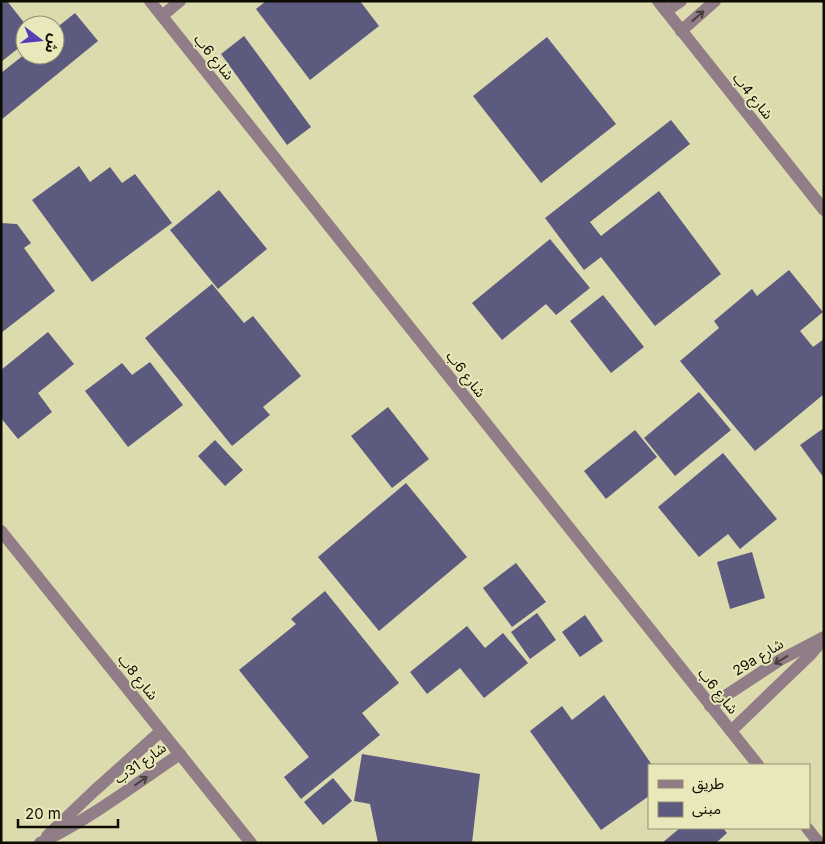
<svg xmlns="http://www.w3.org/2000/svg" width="825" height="844" font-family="Inter,'Noto Sans Arabic',sans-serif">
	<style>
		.building { fill: #5c5a7f }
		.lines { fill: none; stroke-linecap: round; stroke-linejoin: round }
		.lane { stroke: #907d87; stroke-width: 12 }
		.street { stroke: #907d87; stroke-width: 12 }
		.oneway { stroke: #483f3d }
		.labels { text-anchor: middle; stroke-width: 4; stroke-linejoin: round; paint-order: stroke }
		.street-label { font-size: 14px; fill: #0d0c01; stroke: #e9e8bb }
	</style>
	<rect width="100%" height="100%" fill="#dcdbae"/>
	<!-- building -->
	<g class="building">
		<path d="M1 1H7L26 25H25V43L1 62Z"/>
		<path d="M266 1H360L379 26 310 80 256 9Z"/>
		<path d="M75 13 98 41 1 120V73L25 54V55H55V29Z"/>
		<path d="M244 36 311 127 287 145 221 54Z"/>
		<path d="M547 37 616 124 541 183 473 96Z"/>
		<path d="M671 120 690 144 590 222 601 236 659 191 721 274 655 326 601 257 584 270 545 218Z"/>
		<path d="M79 166 90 182 110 167 122 183 135 174 172 223 92 282 32 200Z"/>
		<path d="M219 190 267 249 218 289 170 230Z"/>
		<path d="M1 223 17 224 31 243 24 248 55 291 1 333Z"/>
		<path d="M550 239 590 288 556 315 546 304 502 340 472 303Z"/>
		<path d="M789 270 823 312 800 331 813 347 824 339V394L755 451 680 361 719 328 714 321 752 289 757 296Z"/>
		<path d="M212 284 244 323 253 316 301 376 263 407 270 415 232 446 145 338Z"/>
		<path d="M603 295 644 347 611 373 570 321Z"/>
		<path d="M48 332 74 364 38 393 52 412 18 439 1 418V370Z"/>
		<path d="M150 362 183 405 128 447 85 391 122 363 132 375Z"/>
		<path d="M699 392 731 430 675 476 644 438Z"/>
		<path d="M388 407 429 459 392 488 351 436Z"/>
		<path d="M824 428V478L800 445Z"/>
		<path d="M635 430 657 457 606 499 584 471Z"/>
		<path d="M215 440 243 470 225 486 198 456Z"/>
		<path d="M723 453 777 519 740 549 728 534 699 557 658 507Z"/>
		<path d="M406 483 467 557 379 631 318 557Z"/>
		<path d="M752 552 765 598 730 609 717 562Z"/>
		<path d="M516 563 546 602 512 627 483 588Z"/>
		<path d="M325 591 399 683 362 713 380 735 301 799 284 777 309 757 239 670 296 624 291 619Z"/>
		<path d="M537 613 556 640 530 659 511 632Z"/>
		<path d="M585 615 603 641 580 657 562 632Z"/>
		<path d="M467 626 485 648 503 633 528 663 484 698 460 668 427 694 410 672Z"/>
		<path d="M604 695 652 765H649V796L601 830 530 731 562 706 572 720Z"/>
		<path d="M362 754 480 774 472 843H378L370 804 354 801Z"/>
		<path d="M333 778 352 801 323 825 304 802Z"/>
		<path d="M680 828H723L727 833 716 843H662Z"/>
	</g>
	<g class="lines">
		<!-- lane -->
		<path class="lane" d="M162 16 180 1"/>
		<!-- street -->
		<g class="street">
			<path d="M150 1 758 765"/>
			<path d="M658 1 824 210"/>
			<path d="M666 11 681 1"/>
			<path d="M681 31 715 1"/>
			<path d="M1 531 251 843"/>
			<path d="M710 706 780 660 824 637"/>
			<path d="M731 731 810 655 823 640"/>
			<path d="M807 828 819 843"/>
			<path d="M47 836 93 792 161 731"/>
			<path d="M40 843C90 819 134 785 180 754"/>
		</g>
	</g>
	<!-- one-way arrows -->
	<defs><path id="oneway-shaft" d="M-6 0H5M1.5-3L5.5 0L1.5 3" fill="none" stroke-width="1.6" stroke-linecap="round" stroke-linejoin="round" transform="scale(1.25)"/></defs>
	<g class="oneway">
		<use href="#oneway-shaft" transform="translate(698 16) rotate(-41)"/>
		<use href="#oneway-shaft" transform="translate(781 660) rotate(149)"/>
		<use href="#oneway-shaft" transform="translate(141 781) rotate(-35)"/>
	</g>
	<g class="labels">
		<!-- street labels -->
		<g class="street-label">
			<text transform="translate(214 57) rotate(51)" y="5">شارع 6ب</text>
			<text transform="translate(753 96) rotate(51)" y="5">شارع 4ب</text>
			<text transform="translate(466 374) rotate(52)" y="5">شارع 6ب</text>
			<text transform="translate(758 657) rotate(-32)" y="5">29a شارع</text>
			<text transform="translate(138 677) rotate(51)" y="5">شارع 8ب</text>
			<text transform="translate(718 691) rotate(51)" y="5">شارع 6ب</text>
			<text transform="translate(140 763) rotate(-35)" y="5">شارع 31ب</text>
		</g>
	</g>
	<!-- border -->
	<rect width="825" height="844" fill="none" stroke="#0d0c01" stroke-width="5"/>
	<!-- legend -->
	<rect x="648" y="764" width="162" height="65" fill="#e9e8bb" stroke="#919071"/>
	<rect x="658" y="780" width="25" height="8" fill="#907d87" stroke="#919071"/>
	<text x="692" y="789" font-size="15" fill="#0d0c01">طريق</text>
	<rect x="658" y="802" width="25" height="15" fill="#5c5a7f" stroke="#919071"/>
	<text x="692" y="814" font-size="15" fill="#0d0c01">مبنى</text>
	<!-- north arrow -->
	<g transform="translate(40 40) rotate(106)"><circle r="24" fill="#e9e8bb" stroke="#919071"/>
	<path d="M0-4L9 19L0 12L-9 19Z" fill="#553fb7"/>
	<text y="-8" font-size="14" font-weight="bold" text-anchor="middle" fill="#0d0c01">ش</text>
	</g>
	<!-- scale -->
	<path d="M18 819v8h100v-8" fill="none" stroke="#0d0c01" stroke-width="2.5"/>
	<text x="25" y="819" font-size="15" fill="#0d0c01" stroke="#e9e8bb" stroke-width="4" paint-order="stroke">20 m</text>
</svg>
